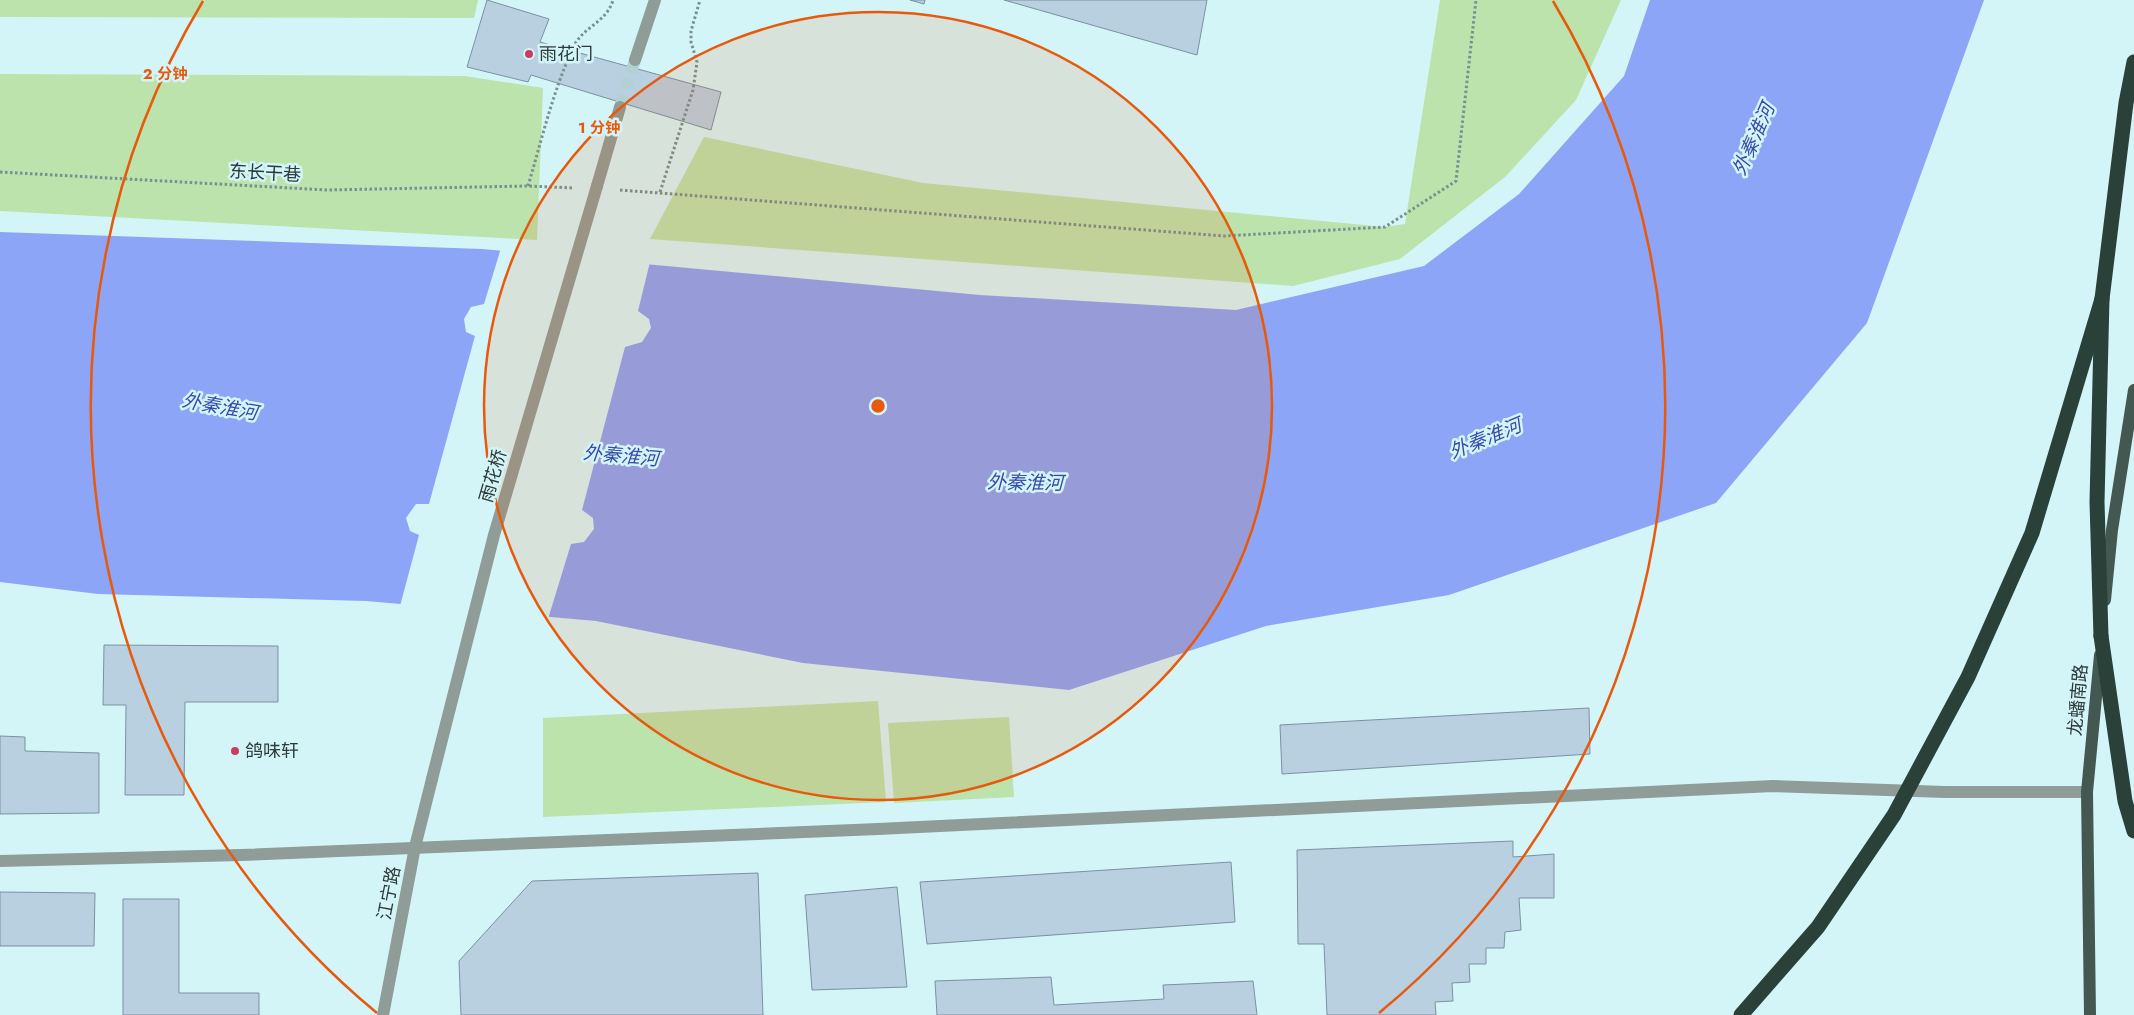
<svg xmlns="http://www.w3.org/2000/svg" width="2134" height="1015" font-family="Jost,'Noto Sans SC',sans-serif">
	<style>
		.green { fill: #bbe3ab }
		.water { fill: #8da5f6 }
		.pier { fill: #d4f5f8 }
		.building { fill: #b9d0e1; stroke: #7a91a0 }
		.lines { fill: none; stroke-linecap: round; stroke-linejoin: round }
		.minor-tunnel { stroke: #b3d0d2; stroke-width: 12; stroke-dasharray: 12 6; stroke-linecap: butt }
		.path { stroke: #798f91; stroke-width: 3; stroke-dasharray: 2.5 2.5; stroke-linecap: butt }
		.minor { stroke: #8f9c97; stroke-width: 12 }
		.major { stroke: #435851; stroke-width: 12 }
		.highway { stroke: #294139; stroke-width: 15 }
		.minor-bridge { stroke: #8f9c97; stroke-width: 12 }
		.highway-bridge { stroke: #294139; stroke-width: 15 }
		.ring { fill: none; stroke: #e8590c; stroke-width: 2.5 }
		.poi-dot { fill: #cc3c5d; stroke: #d4f5f8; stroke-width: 2 }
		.labels { text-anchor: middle; stroke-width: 5; stroke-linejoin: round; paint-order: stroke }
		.poi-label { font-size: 18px; fill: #2d3a3b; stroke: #d4f5f8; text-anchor: start }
		.street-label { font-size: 18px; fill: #2d3a3b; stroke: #d4f5f8 }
		.water-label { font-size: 19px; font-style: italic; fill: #394aa8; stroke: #d4f5f8 }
		.centre { fill: #e8590c; stroke: #d4f5f8; stroke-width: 2.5 }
		.ring-label { font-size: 15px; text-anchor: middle; font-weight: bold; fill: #e8590c; stroke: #d4f5f8; stroke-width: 5; stroke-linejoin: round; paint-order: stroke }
	</style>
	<rect width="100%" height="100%" fill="#d4f5f8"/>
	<!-- green -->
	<g class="green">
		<path d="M0 0H478L474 18 0 17Z"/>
		<path d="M1440 0H1621L1576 100 1505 177 1400 259 1293 286 650 239 704 137 923 183 1385 227 1405 224Z"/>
		<path d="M0 74 465 76 543 88 537 240 0 211Z"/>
		<path d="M878 701 886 802 543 817V718Z"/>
		<path d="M1009 717 1014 797 894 803 888 723Z"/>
	</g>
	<!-- water -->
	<path class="water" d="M1650 0H1984L1867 323 1716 503 1449 595 1266 626 1069 690 803 663 596 621 366 601 98 594 0 582V232L482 249 980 295 1236 310 1424 266 1519 194 1624 76Z"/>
	<!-- pier -->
	<path class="pier" d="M501 248 650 262 638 311 649 319 651 328 642 342 625 347 582 510 593 518 594 529 584 542 571 544 548 619 400 606 419 535 410 531 406 518 416 504H429L475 336 466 332 464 319 471 307 484 304Z"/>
	<!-- building -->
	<g class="building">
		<path d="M487 0 549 19 540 42 721 92 711 130 531 75 528 82 467 67Z"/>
		<path d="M910 0H925L924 4Z"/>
		<path d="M1004 0H1207L1197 55Z"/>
		<path d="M104 645 278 646V702H185L184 795H125L126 705H103Z"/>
		<path d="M1589 708 1590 754 1282 774 1280 725Z"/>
		<path d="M0 736 25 737V751L99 753V813L0 814Z"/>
		<path d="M1513 841V857L1554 854V898H1519L1521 930 1505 932 1504 948H1486V964H1469L1470 982 1452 983 1453 1001 1435 1002 1436 1015H1327L1324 944H1298L1297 850Z"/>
		<path d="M1231 862 1235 922 927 944 920 882Z"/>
		<path d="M758 873 763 1015H461L459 961 532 881Z"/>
		<path d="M897 887 907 987 812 990 805 895Z"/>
		<path d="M0 892 95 893 94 946H0Z"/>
		<path d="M123 899H179V993H259V1015H123Z"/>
		<path d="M1051 977 1054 1005 1164 999 1163 985 1253 981 1257 1015H937L935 981Z"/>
	</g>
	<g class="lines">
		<!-- minor-tunnel -->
		<path class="minor-tunnel" d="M620 107 635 60"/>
		<!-- path -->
		<g class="path">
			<path d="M0 172 327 190 528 186 574 188"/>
			<path d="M528 186C542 139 553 90 574 46 583 27 607 22 613 0"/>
			<path d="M620 190 1224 236 1385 227 1456 181 1476 0"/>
			<path d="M660 192 693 90 697 62 691 42V31L700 0"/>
		</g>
		<!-- minor -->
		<g class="minor">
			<path d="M635 60 655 0"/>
			<path d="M597 186 620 107"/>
			<path d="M0 861 241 855 878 829 1773 786 1945 792H2087"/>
			<path d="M383 1015 415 847 432 779"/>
		</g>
		<!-- major -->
		<g class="major">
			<path d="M2105 600 2112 530 2134 390"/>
			<path d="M2090 1015 2087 792 2100 655"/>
		</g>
		<!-- highway -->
		<path class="highway" d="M2101 636 2097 502 2102 299 2126 103 2134 62"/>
		<!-- minor-bridge -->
		<path class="minor-bridge" d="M432 779 494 535 597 186"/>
		<!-- highway-bridge -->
		<g class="highway-bridge">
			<path d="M2101 636 2125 801 2134 831"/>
			<path d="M1741 1015 1818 927 1894 815 1968 677 2032 533 2102 299"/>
		</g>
	</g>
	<!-- distance rings -->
	<circle cx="878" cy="406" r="394" fill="#e8590c" fill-opacity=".12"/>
	<g class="ring">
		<circle cx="878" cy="406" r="394"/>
		<path d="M377 1013A787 787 0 0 1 203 1M1553 1A787 787 0 0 1 1379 1013"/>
	</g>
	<!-- markers -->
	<g class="poi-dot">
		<circle cx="529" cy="54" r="5"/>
		<circle cx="235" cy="751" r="5"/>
	</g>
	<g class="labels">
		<!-- poi labels -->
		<g class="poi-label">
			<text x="539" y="60">雨花门</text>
			<text x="245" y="757">鸽味轩</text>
		</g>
		<!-- street labels -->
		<g class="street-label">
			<text transform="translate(265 173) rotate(3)" y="6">东长干巷</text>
			<text transform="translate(493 476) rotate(-74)" y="6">雨花桥</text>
			<text transform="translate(2078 700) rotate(-85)" y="6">龙蟠南路</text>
			<text transform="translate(389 893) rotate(-79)" y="6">江宁路</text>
		</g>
		<!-- water labels -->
		<g class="water-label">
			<text transform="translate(1753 139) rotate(-66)" y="7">外秦淮河</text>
			<text transform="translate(220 406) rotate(10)" y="7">外秦淮河</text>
			<text transform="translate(1485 438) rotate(-22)" y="7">外秦淮河</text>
			<text transform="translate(621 455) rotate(5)" y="7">外秦淮河</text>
			<text transform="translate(1025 482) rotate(1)" y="7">外秦淮河</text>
		</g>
	</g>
	<circle cx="878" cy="406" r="8" class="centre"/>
	<g class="ring-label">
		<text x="165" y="79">2 分钟</text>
		<text x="599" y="133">1 分钟</text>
	</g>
</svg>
